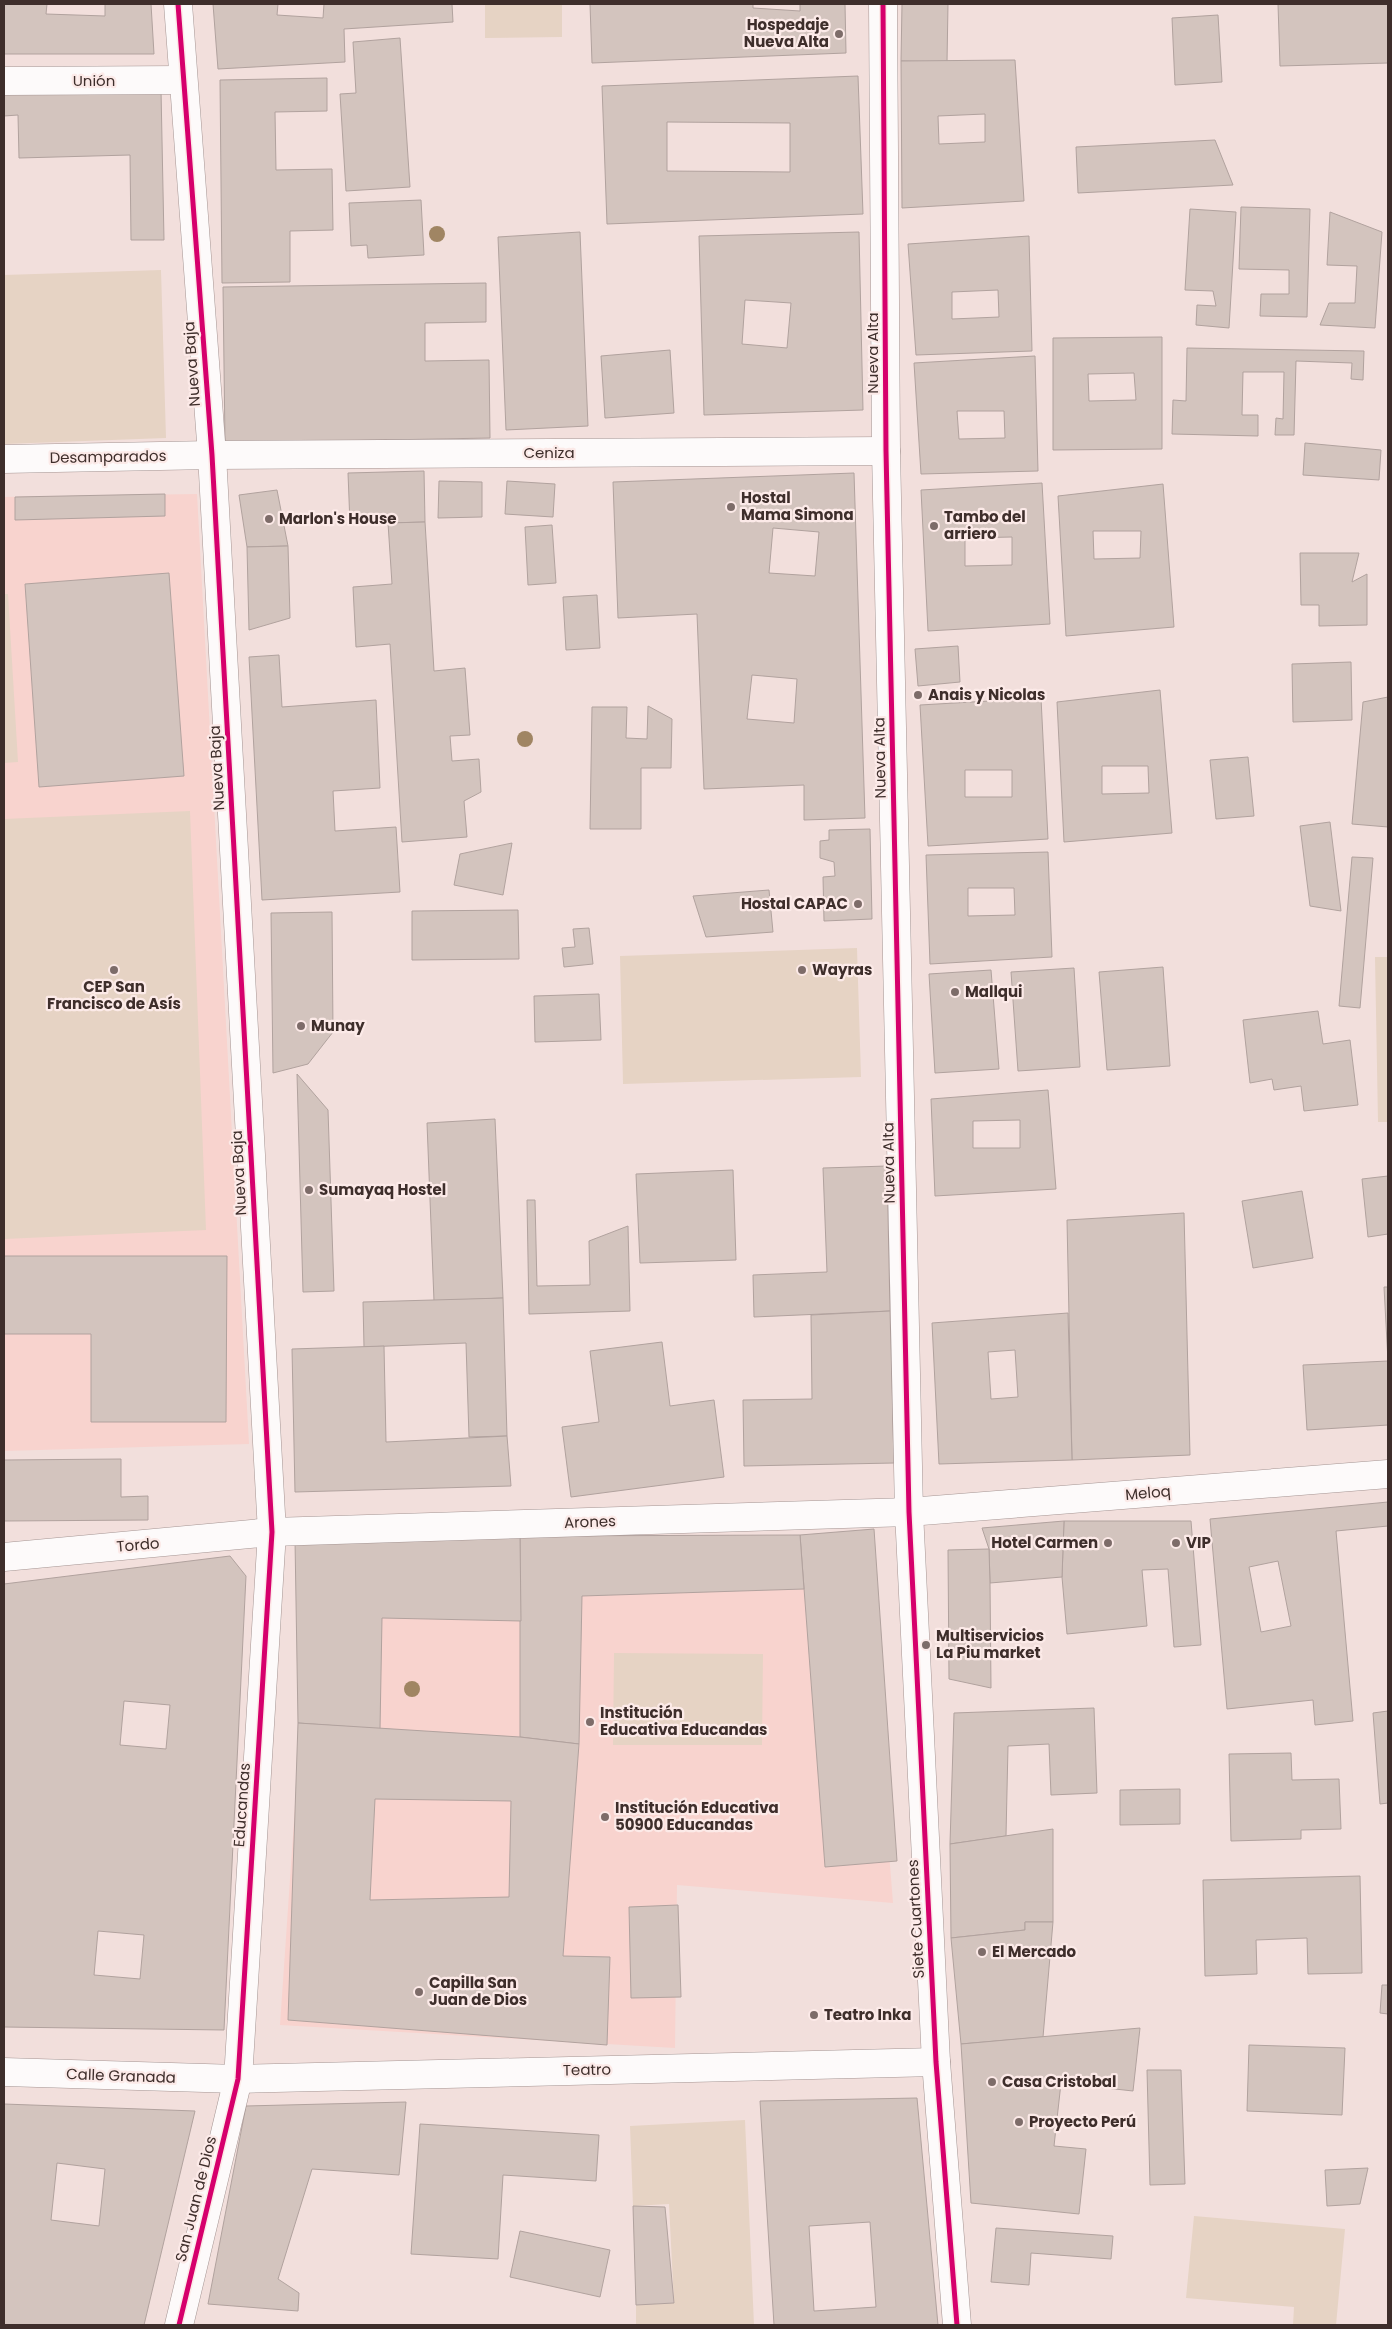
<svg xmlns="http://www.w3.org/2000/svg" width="1392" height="2329" font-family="Poppins,sans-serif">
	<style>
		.built { fill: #f8d3ce }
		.green { fill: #e6d3c4 }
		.building { fill: #d3c4be; stroke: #b1a29e; fill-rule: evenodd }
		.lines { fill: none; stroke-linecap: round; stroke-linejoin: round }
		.street-casing { stroke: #a59593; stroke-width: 29 }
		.street { stroke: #fdfafa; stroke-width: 28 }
		.cycleway-casing { stroke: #fceae8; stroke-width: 8 }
		.cycleway { stroke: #d6006c; stroke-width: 5 }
		.tree { fill: #a08563 }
		.poi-dot { fill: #7d6c69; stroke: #fceae8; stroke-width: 2 }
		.labels { text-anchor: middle; stroke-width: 4.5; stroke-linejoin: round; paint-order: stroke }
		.poi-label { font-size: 15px; font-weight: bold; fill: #3e2e2b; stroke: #fceae8; text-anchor: start }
		.street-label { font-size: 15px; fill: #3e2e2b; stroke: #fceae8 }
	</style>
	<rect width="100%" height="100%" fill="#f2dfdc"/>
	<!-- built -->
	<g class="built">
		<path d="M197 494 249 1444 4 1451V497Z"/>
		<path d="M865 1548 893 1903 677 1885 675 2048 280 2025 312 1558Z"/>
	</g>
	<!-- green -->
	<g class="green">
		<path d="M485 4H562V37L485 38Z"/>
		<path d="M161 270 166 438 4 444V275Z"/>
		<path d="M4 594H8L18 762 4 763Z"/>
		<path d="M190 811 206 1230 4 1239V819Z"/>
		<path d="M857 948 861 1077 623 1084 620 956Z"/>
		<path d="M1375 957H1388V1122H1378Z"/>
		<path d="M614 1653 763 1654 762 1745H613Z"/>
		<path d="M745 2120 754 2325H636V2305L674 2303 669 2204 633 2206 630 2126Z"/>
		<path d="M1194 2216 1345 2229 1336 2325H1293L1294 2307 1186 2298Z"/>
	</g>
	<!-- building -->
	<g class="building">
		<path d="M4 4H47L46 14 105 16V4H151L154 54H4Z"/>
		<path d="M213 4H278L277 15 323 18 324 4H452L453 22 344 29 345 62 218 69Z"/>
		<path d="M590 4H753V8L800 11V4H845L846 53 592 63Z"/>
		<path d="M902 4H948L947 62 901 61Z"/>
		<path d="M1278 4H1388V63L1280 66Z"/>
		<path d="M1218 15 1222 82 1175 85 1172 18Z"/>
		<path d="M400 38 410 187 346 191 340 94 356 93 353 42Z"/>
		<path d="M1015 60 1024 201 902 208 901 61ZM985 114V142L939 144 938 116Z"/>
		<path d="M858 76 863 214 607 224 602 86ZM667 122 790 123V172L667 171Z"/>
		<path d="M327 78V111L275 112 276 170 332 169 333 230 290 231V282L222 283 220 80Z"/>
		<path d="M161 90 164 240H131L130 155 19 158 18 115 4 116V92Z"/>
		<path d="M1215 140 1233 185 1078 193 1076 147Z"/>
		<path d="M421 200 424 255 368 258 367 245 351 246 349 203Z"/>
		<path d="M1241 207 1310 209 1307 317 1260 316 1261 294H1289V270L1239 269Z"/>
		<path d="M1190 209 1236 212 1229 328 1196 325 1197 305 1216 306 1213 291 1185 290Z"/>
		<path d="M1330 212 1382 232 1375 328 1320 325 1329 303H1355L1357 266 1327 265Z"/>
		<path d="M580 232 588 426 506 430 498 237Z"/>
		<path d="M859 232 863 410 704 415 699 236ZM745 300 791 303 787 348 742 344Z"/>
		<path d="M1029 236 1032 351 916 355 908 244ZM998 290 999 317 952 319V292Z"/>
		<path d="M486 283V322L425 323V361L489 360 490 438 225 443 223 287Z"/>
		<path d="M1162 337V449L1053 450V338ZM1134 373 1136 400 1089 401 1088 374Z"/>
		<path d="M1187 348 1364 351 1363 380 1351 379 1352 363 1296 361 1294 435H1275L1276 418 1283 419 1284 372H1243L1242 415H1258V436L1172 434 1173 400 1186 401Z"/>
		<path d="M670 350 674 413 605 418 601 356Z"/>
		<path d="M1035 356 1038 471 921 474 914 363ZM957 411H1004L1005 438 959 439Z"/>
		<path d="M1305 443 1381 450 1379 480 1303 475Z"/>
		<path d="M424 471 425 522 350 524 348 473Z"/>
		<path d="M854 473 865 818 804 820V785L704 789 697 614 618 618 613 482ZM773 528 819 532 815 576 769 573ZM752 675 797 679 794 723 747 719Z"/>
		<path d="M439 481 482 482V517L438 518Z"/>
		<path d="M507 481 555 484 553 517 505 514Z"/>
		<path d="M1042 483 1050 624 928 631 921 490ZM1012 537V565L965 566V538Z"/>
		<path d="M1163 484 1174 627 1066 636 1058 496ZM1093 531H1141L1140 558 1094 559Z"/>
		<path d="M277 490 288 546 247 547 239 495Z"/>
		<path d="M165 494V516L15 520V497Z"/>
		<path d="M425 522 434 671 465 668 470 735 450 736 452 761 479 759 481 792 464 801 467 837 402 842 390 644 356 647 353 587 392 584 388 523Z"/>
		<path d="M552 525 556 583 528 585 525 527Z"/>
		<path d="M288 546 290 618 249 630 247 547Z"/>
		<path d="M1300 553H1359L1352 582 1367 574V625L1319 626V605H1301Z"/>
		<path d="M169 573 184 776 39 787 25 584Z"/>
		<path d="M597 595 600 648 566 650 563 597Z"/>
		<path d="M958 646 960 682 918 686 915 649Z"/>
		<path d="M279 655 282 707 376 700 380 788 333 791 335 831 396 827 400 892 262 900 249 657Z"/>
		<path d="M1351 662 1352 720 1293 722 1292 664Z"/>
		<path d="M1160 690 1172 833 1064 842 1057 702ZM1102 766H1148L1149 793 1102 794Z"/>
		<path d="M1388 697V827L1352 824 1363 702Z"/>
		<path d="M1041 698 1048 839 928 846 920 705ZM965 770H1012V797H965Z"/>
		<path d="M648 706 672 719 671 768H641V829H590L592 707H627L626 738 647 739Z"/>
		<path d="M1248 757 1254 816 1216 819 1210 760Z"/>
		<path d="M1330 822 1341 911 1310 906 1300 826Z"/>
		<path d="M870 829 872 919 824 921 823 877 835 876 834 862 820 858V841L829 840V830Z"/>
		<path d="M512 843 503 895 454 885 460 854Z"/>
		<path d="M1048 852 1052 957 930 964 926 855ZM968 888H1014L1015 915 968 916Z"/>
		<path d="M1352 857 1373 858 1360 1008 1339 1006Z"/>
		<path d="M769 890 773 932 706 937 693 896Z"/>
		<path d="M518 910 519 959 412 960V911Z"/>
		<path d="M332 912 333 1032 308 1064 273 1073 271 913Z"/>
		<path d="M589 928 593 964 564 967 562 948 575 947 573 929Z"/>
		<path d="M1163 967 1170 1066 1107 1070 1099 972Z"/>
		<path d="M1074 968 1080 1067 1018 1071 1011 972Z"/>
		<path d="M991 970 999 1069 935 1073 929 974Z"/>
		<path d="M599 994 601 1040 535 1042 534 996Z"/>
		<path d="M1318 1011 1323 1044 1350 1040 1358 1105 1304 1111 1301 1086 1274 1090 1272 1079 1250 1083 1243 1020Z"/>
		<path d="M297 1074 328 1110 334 1291 303 1292Z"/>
		<path d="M1048 1090 1056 1189 935 1196 931 1099ZM1020 1120V1148H973V1121Z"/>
		<path d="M495 1119 503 1298 434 1301 427 1123Z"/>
		<path d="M887 1166 890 1311 754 1317 753 1275 827 1272 823 1168Z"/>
		<path d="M733 1170 736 1260 640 1263 636 1174Z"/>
		<path d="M1388 1176V1234L1368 1237 1362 1179Z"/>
		<path d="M1302 1191 1313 1258 1253 1268 1242 1201Z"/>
		<path d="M527 1200H535L537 1286 590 1285 589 1241 628 1226 630 1311 529 1314Z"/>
		<path d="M1184 1213 1190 1455 1072 1460 1067 1220Z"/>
		<path d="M4 1256H227L226 1422H91V1334H4Z"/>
		<path d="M1384 1287H1388V1425L1307 1430 1303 1365 1388 1361Z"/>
		<path d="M503 1298 507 1436 469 1437 466 1343 364 1347 363 1302Z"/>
		<path d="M890 1311 894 1463 744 1466 743 1400 812 1399 811 1315Z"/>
		<path d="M1068 1313 1072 1460 939 1464 932 1323ZM1015 1350 1018 1397 991 1399 988 1352Z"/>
		<path d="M662 1342 670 1406 714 1400 724 1477 571 1497 562 1427 599 1422 590 1351Z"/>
		<path d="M384 1346 386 1442 507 1436 511 1486 295 1492 292 1349Z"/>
		<path d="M121 1459V1497L148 1496V1520L4 1521V1460Z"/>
		<path d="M1388 1502V1526L1336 1531 1353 1721 1315 1725 1313 1700 1227 1709 1210 1519ZM1278 1561 1291 1626 1261 1632 1249 1567Z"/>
		<path d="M1064 1521H1191L1201 1645 1174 1647 1168 1569 1142 1570 1147 1626 1067 1634 1062 1577Z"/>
		<path d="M1064 1521 1062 1577 990 1583 989 1549 982 1528Z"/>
		<path d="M874 1529 897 1861 825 1867 800 1535Z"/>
		<path d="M800 1535 804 1589 582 1596 579 1744 520 1737V1536Z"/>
		<path d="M520 1536 521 1621 382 1618 380 1729 298 1723 295 1540Z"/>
		<path d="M989 1549 990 1583 991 1688 949 1679 948 1550Z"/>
		<path d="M230 1556 246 1576 224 2030 4 2027V1584ZM124 1701 170 1705 166 1749 120 1745ZM98 1931 144 1935 140 1979 94 1975Z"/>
		<path d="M1094 1708 1097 1793 1051 1795 1049 1744 1008 1746 1006 1836 950 1844 954 1713Z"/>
		<path d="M1388 1711V1803L1380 1804 1373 1713Z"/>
		<path d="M298 1723 520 1737 579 1744 563 1956 610 1957 607 2045 288 2020ZM375 1799 511 1801 509 1897 370 1900Z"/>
		<path d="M1291 1753 1292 1780 1339 1779 1341 1829 1301 1830V1839L1231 1841 1229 1754Z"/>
		<path d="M1180 1789V1824L1120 1825V1790Z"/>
		<path d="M1053 1829V1922H1025V1930L951 1938 950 1844Z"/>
		<path d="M1360 1876 1362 1973 1308 1974 1307 1938 1256 1940 1257 1974 1205 1976 1203 1880Z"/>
		<path d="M678 1905 681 1997 631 1998 629 1907Z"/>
		<path d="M1025 1922H1053L1043 2037 961 2044 951 1938 1025 1930Z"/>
		<path d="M1382 1985H1388V2014L1380 2013Z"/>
		<path d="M1140 2028 1133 2091 1061 2083 1054 2146 1086 2149 1079 2214 971 2203 961 2044Z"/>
		<path d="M1249 2045 1345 2048 1342 2115 1247 2111Z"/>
		<path d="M1147 2070H1181L1185 2184 1150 2185Z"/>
		<path d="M917 2098 938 2325H774L760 2101ZM870 2222 876 2307 814 2311 809 2226Z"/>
		<path d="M406 2102 399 2175 312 2169 278 2279 299 2293 298 2311 208 2304 246 2106Z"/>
		<path d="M4 2104 195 2111 144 2325H4ZM57 2163 105 2169 99 2226 51 2220Z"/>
		<path d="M420 2124 599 2135 596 2181 503 2175 498 2259 411 2254Z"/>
		<path d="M1368 2168 1360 2204 1327 2206 1325 2170Z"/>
		<path d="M633 2206 665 2207 674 2303 636 2305Z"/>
		<path d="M996 2228 1113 2236 1111 2259 1031 2253 1029 2285 991 2282Z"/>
		<path d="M520 2231 610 2250 600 2297 510 2277Z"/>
	</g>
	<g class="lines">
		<!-- street casing -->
		<g class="street-casing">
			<g id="street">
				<path d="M178 4 212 455 272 1532 238 2079 179 2325"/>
				<path d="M883 4 886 451 909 1512 936 2062 957 2325"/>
				<path d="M4 81 183 80"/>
				<path d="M4 459 212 455 886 451"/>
				<path d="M4 1557 272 1532 909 1512 1388 1474"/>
				<path d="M4 2072 238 2079 936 2062"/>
			</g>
		</g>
		<!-- street -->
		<use href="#street" class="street"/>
		<!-- cycleway casing -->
		<g class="cycleway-casing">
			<g id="cycleway">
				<path d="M178 4 212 455 272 1532 238 2079 179 2325"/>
				<path d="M883 4 886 451 909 1512 936 2062 957 2325"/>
			</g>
		</g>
		<!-- cycleway -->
		<use href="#cycleway" class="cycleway"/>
	</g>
	<!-- trees -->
	<g class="tree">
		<circle cx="437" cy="234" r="8"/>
		<circle cx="525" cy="739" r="8"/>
		<circle cx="412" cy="1689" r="8"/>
	</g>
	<!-- markers -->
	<g class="poi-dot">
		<circle cx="839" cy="34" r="5"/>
		<circle cx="731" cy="507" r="5"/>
		<circle cx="269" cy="519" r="5"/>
		<circle cx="934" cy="526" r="5"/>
		<circle cx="918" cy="695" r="5"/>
		<circle cx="858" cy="904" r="5"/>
		<circle cx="114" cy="970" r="5"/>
		<circle cx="802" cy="970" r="5"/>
		<circle cx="955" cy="992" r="5"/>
		<circle cx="301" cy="1026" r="5"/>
		<circle cx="309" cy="1190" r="5"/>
		<circle cx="1108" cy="1543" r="5"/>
		<circle cx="1176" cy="1543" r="5"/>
		<circle cx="926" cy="1645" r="5"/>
		<circle cx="590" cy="1722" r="5"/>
		<circle cx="605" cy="1817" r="5"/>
		<circle cx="982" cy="1952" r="5"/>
		<circle cx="419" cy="1992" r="5"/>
		<circle cx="814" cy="2015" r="5"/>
		<circle cx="992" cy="2082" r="5"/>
		<circle cx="1019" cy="2122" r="5"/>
	</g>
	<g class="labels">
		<!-- poi labels -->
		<g class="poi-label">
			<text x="829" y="30" text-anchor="end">Hospedaje<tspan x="829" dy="17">Nueva Alta</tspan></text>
			<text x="741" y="503">Hostal<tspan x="741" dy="17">Mama Simona</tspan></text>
			<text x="944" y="522">Tambo del<tspan x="944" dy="17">arriero</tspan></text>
			<text x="279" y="524">Marlon's House</text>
			<text x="928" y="700">Anais y Nicolas</text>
			<text x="848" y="909" text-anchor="end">Hostal CAPAC</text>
			<text x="812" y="975">Wayras</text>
			<text x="114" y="992" text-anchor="middle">CEP San<tspan x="114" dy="17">Francisco de Asís</tspan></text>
			<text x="965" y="997">Mallqui</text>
			<text x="311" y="1031">Munay</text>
			<text x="319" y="1195">Sumayaq Hostel</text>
			<text x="1098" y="1548" text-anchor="end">Hotel Carmen</text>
			<text x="1186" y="1548">VIP</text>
			<text x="936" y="1641">Multiservicios<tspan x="936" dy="17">La Piu market</tspan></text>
			<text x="600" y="1718">Institución<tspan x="600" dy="17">Educativa Educandas</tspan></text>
			<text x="615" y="1813">Institución Educativa<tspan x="615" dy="17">50900 Educandas</tspan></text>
			<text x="992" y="1957">El Mercado</text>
			<text x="429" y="1988">Capilla San<tspan x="429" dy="17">Juan de Dios</tspan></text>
			<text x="824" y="2020">Teatro Inka</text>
			<text x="1002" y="2087">Casa Cristobal</text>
			<text x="1029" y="2127">Proyecto Perú</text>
		</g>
		<!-- street labels -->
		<g class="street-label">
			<text x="94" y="86">Unión</text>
			<text transform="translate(873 353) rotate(-90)" y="5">Nueva Alta</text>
			<text transform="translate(192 364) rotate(-94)" y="5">Nueva Baja</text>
			<text x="549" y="458">Ceniza</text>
			<text transform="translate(108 457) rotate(-1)" y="5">Desamparados</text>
			<text transform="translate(880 758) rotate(-91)" y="5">Nueva Alta</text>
			<text transform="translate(217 768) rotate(-93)" y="5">Nueva Baja</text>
			<text transform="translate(889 1163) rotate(-91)" y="5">Nueva Alta</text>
			<text transform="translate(239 1173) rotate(-93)" y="5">Nueva Baja</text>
			<text transform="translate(1148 1493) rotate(-5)" y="5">Meloq</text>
			<text transform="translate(590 1522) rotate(-2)" y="5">Arones</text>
			<text transform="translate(138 1545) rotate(-5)" y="5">Tordo</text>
			<text transform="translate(242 1805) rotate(-86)" y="5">Educandas</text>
			<text transform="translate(916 1919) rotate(-93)" y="5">Siete Cuartones</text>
			<text transform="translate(587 2070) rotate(-1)" y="5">Teatro</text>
			<text transform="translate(121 2076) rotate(2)" y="5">Calle Granada</text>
			<text transform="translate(196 2199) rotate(-76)" y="5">San Juan de Dios</text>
		</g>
	</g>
	<!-- border -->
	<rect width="1392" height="2329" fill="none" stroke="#3e2e2b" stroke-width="10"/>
</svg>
